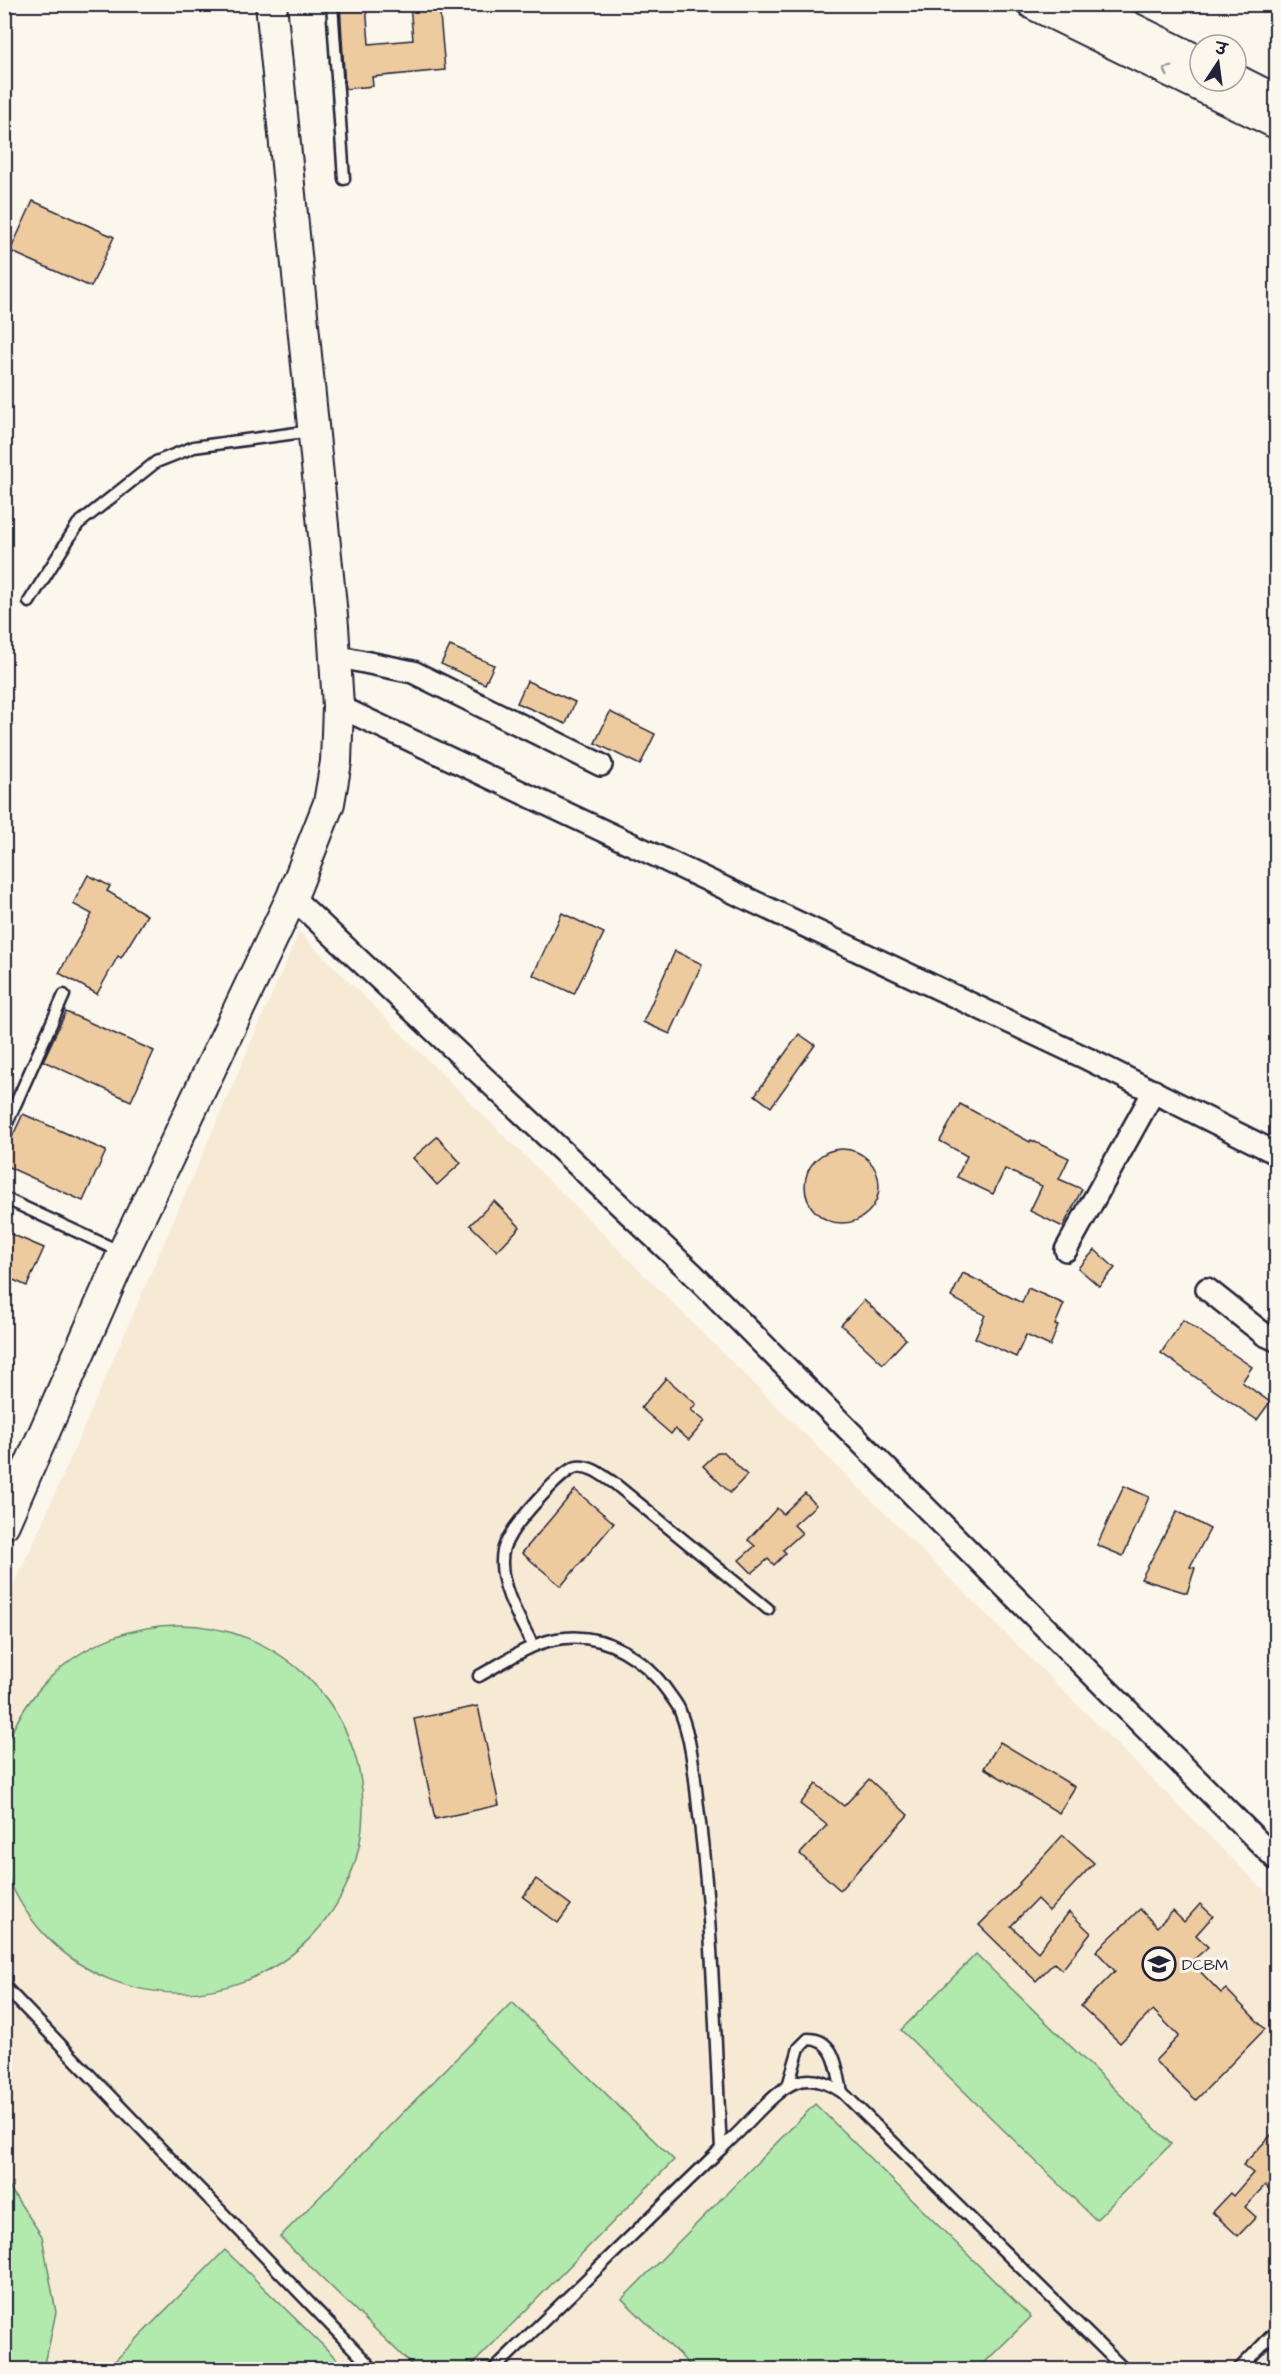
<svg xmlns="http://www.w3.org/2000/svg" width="1281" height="2374" font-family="'Architects Daughter','Playpen Sans Deva',sans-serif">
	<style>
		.built { fill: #f7ead5 }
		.green { fill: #b2e9ac; stroke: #6a8674; stroke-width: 1.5 }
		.building { fill: #eecb9f; stroke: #22223b; stroke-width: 1.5 }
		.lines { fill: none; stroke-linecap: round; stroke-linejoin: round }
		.lane-casing { stroke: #22223b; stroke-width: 15 }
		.street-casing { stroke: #22223b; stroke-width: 26 }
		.secondary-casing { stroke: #22223b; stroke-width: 34 }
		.lane { stroke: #fbf7ec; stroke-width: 10 }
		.street { stroke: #fbf7ec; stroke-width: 21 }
		.secondary { stroke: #fbf7ec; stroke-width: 30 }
		.oneway { stroke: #99979c }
		.labels { text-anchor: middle; stroke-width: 6; stroke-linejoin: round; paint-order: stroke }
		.poi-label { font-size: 16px; fill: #22223b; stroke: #fbf7ec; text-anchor: start }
	</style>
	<rect width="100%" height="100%" fill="#fbf7ec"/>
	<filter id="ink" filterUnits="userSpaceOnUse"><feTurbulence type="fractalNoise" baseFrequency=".0167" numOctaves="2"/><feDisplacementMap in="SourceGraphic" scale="12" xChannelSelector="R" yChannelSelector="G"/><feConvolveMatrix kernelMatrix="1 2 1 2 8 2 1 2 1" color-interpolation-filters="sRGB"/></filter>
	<g filter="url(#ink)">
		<!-- built -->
		<path class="built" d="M299 932 1276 1902V2369H5L4 1604 33 1544Z"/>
		<!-- green -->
		<g class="green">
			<circle cx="179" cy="1809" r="184"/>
			<path d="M976 1954 1171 2144 1096 2220 901 2030Z"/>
			<path d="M512 2002 674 2160 468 2369H416L280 2237Z"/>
			<path d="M815 2104 1031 2317 978 2369H694L622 2299Z"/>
			<path d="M5 2181 42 2236 56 2312 44 2369H5Z"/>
			<path d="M225 2250 347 2369H107Z"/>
		</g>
		<!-- building -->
		<g class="building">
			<path d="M340 4H366L369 44 413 40 410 4H439L445 70 372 77 373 86 345 89Z"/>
			<path d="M33 201 114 237 91 287 10 251Z"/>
			<path d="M450 646 494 665 485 684 441 664Z"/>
			<path d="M527 681 575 702 566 724 517 703Z"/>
			<path d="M610 712 655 734 640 765 595 743Z"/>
			<path d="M88 875 110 886 107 891 147 915 121 958 118 956 97 994 59 973 92 914 73 904Z"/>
			<path d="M562 913 604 933 574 994 533 975Z"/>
			<path d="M675 951 702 964 670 1034 643 1022Z"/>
			<path d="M66 1012 154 1051 131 1101 43 1061Z"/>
			<path d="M799 1034 815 1045 771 1107 755 1095Z"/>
			<path d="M960 1104 1030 1142 1031 1140 1069 1158 1059 1179 1082 1189 1063 1227 1030 1211 1042 1186 1005 1169 993 1194 957 1177 967 1156 940 1141Z"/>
			<path d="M23 1114 106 1151 83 1201 4 1165V1154Z"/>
			<path d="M437 1137 461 1163 437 1185 413 1158Z"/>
			<circle cx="842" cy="1186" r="37"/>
			<path d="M494 1201 520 1227 497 1251 470 1225Z"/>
			<path d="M4 1231 44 1248 27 1286 4 1276Z"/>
			<path d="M1095 1250 1115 1268 1099 1286 1078 1268Z"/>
			<path d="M963 1273 1022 1303 1028 1288 1064 1304 1055 1325 1058 1326 1050 1346 1026 1335 1016 1357 975 1338 985 1315 951 1297Z"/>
			<path d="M864 1300 906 1339 883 1364 841 1325Z"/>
			<path d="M1183 1320 1252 1367 1242 1382 1270 1402 1257 1420 1161 1353Z"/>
			<path d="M666 1378 696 1404 691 1410 705 1421 689 1440 675 1429 671 1434 641 1408Z"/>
			<path d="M718 1452H724L747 1475 730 1493 703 1466Z"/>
			<path d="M1124 1486 1149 1497 1123 1556 1097 1545Z"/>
			<path d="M575 1490 614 1523 561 1586 522 1553Z"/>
			<path d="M805 1493 816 1505 794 1525 802 1533 783 1550 786 1553 774 1565 768 1559 752 1573 739 1560 755 1546 748 1540 777 1508 783 1514Z"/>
			<path d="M1177 1511 1210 1529 1190 1567 1195 1568 1187 1593 1141 1579Z"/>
			<path d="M478 1706 499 1805 435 1819 414 1719Z"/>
			<path d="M1000 1742 1075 1787 1059 1813 984 1768Z"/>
			<path d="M869 1779 908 1815 840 1890 800 1854 827 1825 800 1804 816 1784 844 1806Z"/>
			<path d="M1063 1835 1094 1863 1049 1911 1037 1899 1011 1926 1038 1952 1069 1912 1091 1933 1062 1970 1054 1963 1036 1981 979 1925 1020 1884 1019 1883Z"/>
			<path d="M536 1879 571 1905 558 1923 523 1897Z"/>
			<path d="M1200 1904 1213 1916 1196 1935 1208 1947 1191 1962 1221 1993 1226 1989 1265 2029 1196 2100 1155 2061 1179 2036 1153 2010 1120 2043 1081 2006 1115 1971 1096 1951 1140 1909 1157 1927 1173 1911 1184 1922Z"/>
			<path d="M1276 2130V2196L1265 2185 1245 2207 1256 2217 1238 2236 1212 2212 1230 2193 1233 2196 1253 2173 1243 2165Z"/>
		</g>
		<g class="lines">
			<!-- lane casing -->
			<g class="lane-casing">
				<g id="lane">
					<path d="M332 4 344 179"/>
					<path d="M29 602 78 524 156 462 194 447 311 431"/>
					<path d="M4 1130 64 995"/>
					<path d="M4 1198 121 1252"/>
					<path d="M533 1646C521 1621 501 1590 502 1561 502 1553 504 1545 508 1539 515 1524 562 1469 577 1467 591 1465 603 1476 614 1483L768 1609"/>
					<path d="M479 1676C505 1662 534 1640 565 1638 608 1634 645 1659 668 1692 672 1698 678 1705 680 1711 694 1746 695 1787 700 1823 713 1931 715 2041 721 2149L493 2370"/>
					<path d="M4 1986 374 2370"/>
					<path d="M788 2086 799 2048 808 2039C836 2039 837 2070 842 2092"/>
					<path d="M721 2149C734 2137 746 2125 758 2112 786 2084 804 2067 842 2092L1125 2370"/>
					<path d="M1238 2370 1276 2331"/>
				</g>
			</g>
			<!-- street casing -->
			<g class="street-casing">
				<g id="street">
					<path d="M335 656 413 672 601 765"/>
					<path d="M338 706 1088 1059 1276 1153"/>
					<path d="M292 897 692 1273 1276 1859"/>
					<path d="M1066 1250 1154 1091"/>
					<path d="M1207 1289 1265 1335 1276 1340"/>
				</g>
			</g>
			<!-- secondary casing -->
			<g class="secondary-casing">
				<g id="secondary">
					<path d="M1033 4 1276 123"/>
					<path d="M1083 4 1200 62"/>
					<path d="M1236 80 1276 100"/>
					<path d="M4 1524 123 1253 292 897 329 803 336 762 338 706 333 626 271 4"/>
				</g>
			</g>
			<!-- lane -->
			<use href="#lane" class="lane"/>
			<!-- street -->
			<use href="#street" class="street"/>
			<!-- secondary -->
			<use href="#secondary" class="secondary"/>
		</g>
		<!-- one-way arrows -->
		<defs><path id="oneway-chevron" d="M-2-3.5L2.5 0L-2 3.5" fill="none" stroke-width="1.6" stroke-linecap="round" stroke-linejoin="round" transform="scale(1.5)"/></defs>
		<use class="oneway" href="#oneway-chevron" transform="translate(1167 70) rotate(-154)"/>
	</g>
	<!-- icons -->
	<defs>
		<g id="university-ring" transform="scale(1.725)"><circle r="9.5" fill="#fbf7ec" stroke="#22223b" stroke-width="1.5"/><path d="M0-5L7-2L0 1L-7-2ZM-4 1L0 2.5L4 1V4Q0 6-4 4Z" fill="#22223b"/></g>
	</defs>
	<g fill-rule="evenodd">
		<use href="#university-ring" x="1159" y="1964"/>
	</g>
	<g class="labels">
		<!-- poi labels -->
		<g class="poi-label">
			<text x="1182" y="1970">DCBM</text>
		</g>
	</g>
	<!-- margin -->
	<rect width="1281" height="2374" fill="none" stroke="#fbf7ec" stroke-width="24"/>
	<rect x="12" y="12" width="1257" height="2350" fill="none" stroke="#22223b" stroke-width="2" filter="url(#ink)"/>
	<!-- north arrow -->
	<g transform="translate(1218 63) rotate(13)"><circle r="28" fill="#fbf7ec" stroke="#a4a2a5" stroke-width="1.5"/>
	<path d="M0-4.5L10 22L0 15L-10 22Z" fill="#22223b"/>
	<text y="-9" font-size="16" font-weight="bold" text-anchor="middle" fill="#22223b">उ</text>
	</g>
</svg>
